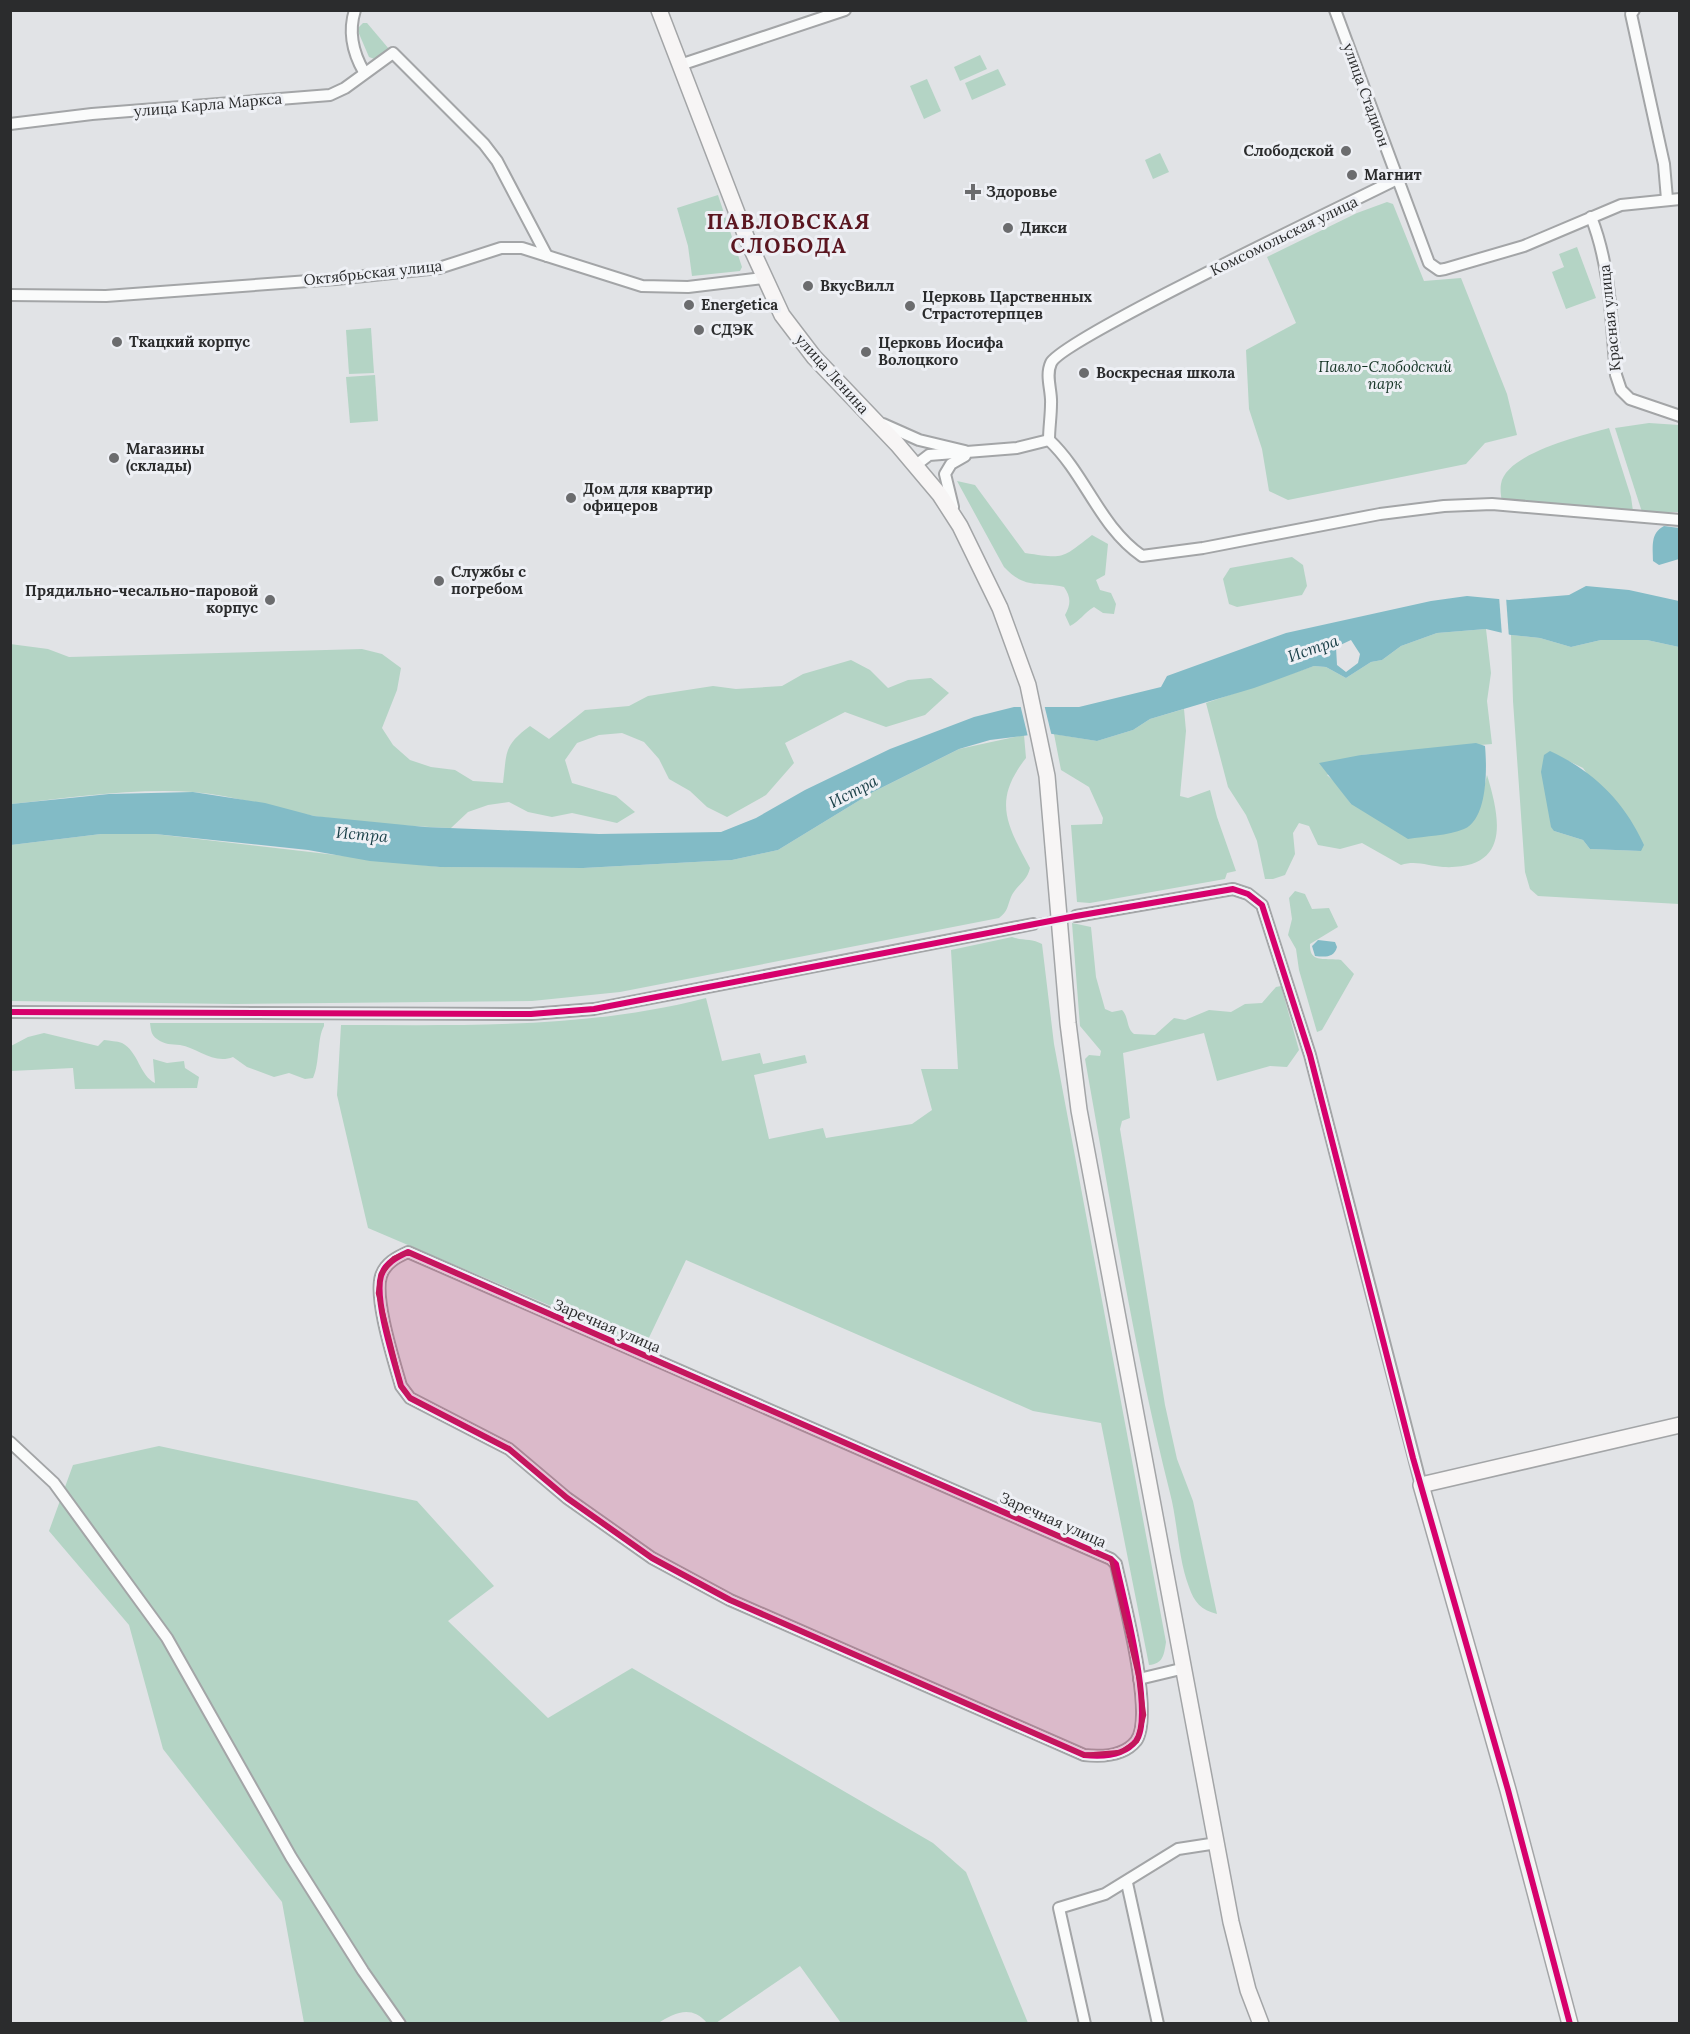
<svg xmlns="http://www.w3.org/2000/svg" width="1690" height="2034" font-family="Lora,serif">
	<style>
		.green { fill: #b4d4c5; fill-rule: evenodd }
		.water { fill: #82bbc6; fill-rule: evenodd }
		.pier { fill: #e1e3e6 }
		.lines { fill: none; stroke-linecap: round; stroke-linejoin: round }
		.street-tunnel { stroke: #bdbec1; stroke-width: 10; stroke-dasharray: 10 5; stroke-linecap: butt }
		.street-casing { stroke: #a3a5a7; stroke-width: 14 }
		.secondary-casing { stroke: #a3a5a7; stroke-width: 18 }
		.street { stroke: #fafbfb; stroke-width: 10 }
		.secondary { stroke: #f7f5f5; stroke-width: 15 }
		.cycleway-casing { stroke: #eef0f5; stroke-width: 10 }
		.cycleway { stroke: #d6006c; stroke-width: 6 }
		.marked { fill: #c2185b; fill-opacity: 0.2; stroke: #c2185b; stroke-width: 4.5; stroke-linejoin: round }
		.poi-dot { fill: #6b6c6e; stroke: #eef0f5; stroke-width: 2 }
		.labels { text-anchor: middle; stroke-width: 6; stroke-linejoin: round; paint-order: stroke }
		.street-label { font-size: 15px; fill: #2b2c2d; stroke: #eef0f5 }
		.poi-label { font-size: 15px; font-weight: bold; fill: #2b2c2d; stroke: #eef0f5; text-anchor: start }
		.park-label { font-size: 15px; font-style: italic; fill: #133223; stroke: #eef0f5 }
		.water-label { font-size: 16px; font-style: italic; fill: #183e46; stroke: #eef0f5 }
		.district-label { font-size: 21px; font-weight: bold; letter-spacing: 1.5px; fill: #5b1620; stroke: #eef0f5 }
	</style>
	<rect width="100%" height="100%" fill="#e1e3e6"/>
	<!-- green -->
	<g class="green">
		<path d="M363 23H367L389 49 377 60 369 57 357 29Z"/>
		<path d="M980 55 987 69 960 81 954 67Z"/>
		<path d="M998 69 1006 85 972 100 965 83Z"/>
		<path d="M927 79 941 111 924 119 910 86Z"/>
		<path d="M1160 153 1169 172 1153 179 1145 160Z"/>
		<path d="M718 195 742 267 740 271 692 276 688 246 677 208Z"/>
		<path d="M1387 202 1393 204 1424 281 1461 278 1507 394 1517 435 1485 443 1466 464 1288 500 1269 491 1262 449 1249 409 1246 350 1296 323 1267 257 1357 213Z"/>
		<path d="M1577 247 1596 298 1566 309 1552 272 1564 267 1559 254Z"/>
		<path d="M371 328 374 373 349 374 346 330Z"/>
		<path d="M375 375 378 421 350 423 346 377Z"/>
		<path d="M1649 423 1679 425V512H1642L1615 428Z"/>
		<path d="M1609 428 1631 497 1633 511 1502 502C1501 497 1500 489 1501 484 1506 453 1584 435 1609 428Z"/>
		<path d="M957 481 975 485 1025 553C1065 559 1061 559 1092 535L1108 544 1105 575 1096 580 1100 590 1111 593 1116 604 1114 614 1103 613 1094 607C1084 613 1080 621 1070 626L1065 615C1071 604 1071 597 1064 587 1036 581 1026 590 1004 567Z"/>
		<path d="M1292 557 1303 565 1307 586 1302 595 1237 607 1229 604 1223 579 1230 568Z"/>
		<path d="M1486 629 1491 673 1487 701 1492 744 1361 755 1327 775 1336 783 1351 804 1479 810 1487 775C1501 821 1510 870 1443 867 1428 866 1416 860 1401 865L1362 843 1340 849 1318 845 1309 826 1299 823 1293 833 1295 854 1285 875 1273 879H1265L1257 841 1246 815 1228 787 1206 703 1314 666 1326 667 1346 678 1371 662 1382 660 1401 646 1437 633Z"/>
		<path d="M1511 635 1540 638 1571 647 1601 640H1647L1679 647V904L1538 896 1530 889 1525 872 1513 701ZM1550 752 1583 768 1641 851 1590 849 1583 840 1554 831Z"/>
		<path d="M10 644 48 649 69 657 362 649 382 654 401 668 397 690 382 728 393 745 410 760 431 767 455 770 473 781 503 783C507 752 503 746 530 726L549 739 585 710 629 706 648 696 713 686 736 689 782 686 803 674 851 660 870 670 888 688 908 680 931 678 949 693 925 715 886 727 845 712 785 743 794 763 766 795 727 817 707 807 690 791 669 779 659 759 644 742 622 733 599 735 577 743 565 760 572 783 616 796 635 812 617 823 572 813 552 817 528 812 509 802 488 805 468 812 451 828C406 826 359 823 314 816 274 809 234 795 193 792 133 788 71 798 11 804Z"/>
		<path d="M1184 709 1186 731 1180 796 1188 798 1210 790 1217 817 1236 871 1227 873 1225 879 1090 903 1077 902 1071 825 1102 824 1103 818 1089 787 1061 770 1054 734 1097 741 1133 730 1150 719Z"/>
		<path d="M1024 735 1026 758C992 801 1007 825 1030 868 1027 882 1016 885 1011 897 1007 907 1008 911 999 918L620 992 532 1001 235 1004 11 1001V845L101 834H155L440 867 583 868 732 860 778 850 873 792 959 749Z"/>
		<path d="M1295 891 1305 894 1312 909 1329 908 1338 927 1310 944C1309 965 1327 957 1341 960L1354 974 1322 1030 1317 1032 1299 970 1296 949 1288 935 1292 919 1289 898Z"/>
		<path d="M1072 923 1091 927 1096 977 1105 1009 1112 1012 1122 1010C1129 1017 1126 1028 1134 1034L1155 1035 1174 1018 1185 1020 1209 1010 1231 1012 1245 1004 1262 1003 1276 987 1281 986 1299 1050 1287 1067 1270 1066 1217 1081 1204 1033 1123 1053 1130 1118 1122 1121 1120 1129 1165 1405 1177 1459 1193 1501 1217 1614C1201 1610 1194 1602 1189 1587 1178 1558 1178 1524 1170 1493 1134 1350 1111 1204 1085 1059L1089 1055 1100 1056 1101 1051 1080 1026Z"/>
		<path d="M1012 937C1023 941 1032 938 1042 944L1054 1044 1166 1642C1164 1655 1163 1664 1149 1665L1101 1423 1033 1411 686 1260 645 1346 368 1228 337 1095 341 1025C464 1025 586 1029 706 998L722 1061 760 1053 763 1064 805 1055 807 1063 754 1075 769 1139 823 1128 826 1138 912 1124 932 1110 921 1069H958L951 950Z"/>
		<path d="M150 1023H324V1026C317 1038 320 1063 313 1078L305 1079 289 1073 274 1077 247 1067 233 1057C214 1065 198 1048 180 1045 171 1044 165 1045 157 1039 151 1035 151 1030 150 1023Z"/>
		<path d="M44 1033 98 1046 104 1040C110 1041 117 1041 122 1043 138 1051 140 1076 155 1083L153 1059 167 1063 184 1061 185 1068 199 1077 197 1088 75 1089 73 1068 11 1071V1046L28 1037Z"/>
		<path d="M159 1446 417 1501 494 1586 448 1621 548 1718 632 1668 933 1843 966 1872 1028 2023H841L800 1966 716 2023H707C692 2005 675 2012 657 2024L304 2023 282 1902 163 1749 129 1625 49 1531 73 1465Z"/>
	</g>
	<!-- water -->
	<g class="water">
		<path d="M1664 526 1679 528V559L1659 565 1653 561C1653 547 1650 533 1664 526Z"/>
		<path d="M1586 586 1629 590 1679 601V647L1647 640H1601L1571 647 1540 638 1511 635 1486 629 1437 633 1401 646 1382 660 1371 662 1346 678 1326 667 1314 666 1254 688 1150 719 1133 730 1097 741 1046 733 990 740 959 749 873 792 778 850 732 860 583 868 440 867 370 861 308 850 155 834H101L11 845V804L109 794 193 792 265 803 314 816 425 827 599 834 721 832 756 818 805 790 890 749 974 717 1014 707H1079L1161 687 1167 676 1286 633 1431 601 1467 596 1509 600 1569 595ZM1351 640 1360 654 1358 663 1346 672 1337 665 1336 647Z"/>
		<path d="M1476 743 1485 746C1487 767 1488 819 1464 829 1448 836 1425 836 1408 839L1351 804 1319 763 1361 755Z"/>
		<path d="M1550 751C1593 771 1624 801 1644 845L1641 851 1590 849 1583 840 1554 831 1551 827 1541 772 1544 755Z"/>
		<path d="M1318 940 1335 942 1337 947C1334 958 1325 957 1315 956L1312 946Z"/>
	</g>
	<!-- pier -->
	<g class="pier">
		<path d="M1499 596 1506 597 1509 638 1502 636Z"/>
		<path d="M1020 704H1044L1052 737H1028Z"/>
	</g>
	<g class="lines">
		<!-- street-tunnel -->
		<path class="street-tunnel" d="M1033 924 1076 916"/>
		<!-- street casing -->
		<g class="street-casing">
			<g id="street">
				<path d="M355 10C348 32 353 53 364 72"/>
				<path d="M1335 10 1429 263 1439 270 1445 269 1524 246 1621 205 1680 199"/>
				<path d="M1634 10 1631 14 1664 164 1667 199"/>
				<path d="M680 65 845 10"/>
				<path d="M10 124 92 114 330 95 345 88 393 53 484 144 497 161 547 256"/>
				<path d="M1591 217C1611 267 1611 322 1616 375L1621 390 1630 399 1680 416"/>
				<path d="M10 295 106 296 336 279 439 268 501 248H522L642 286 688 287 763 278"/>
				<path d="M883 424 919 440 965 451"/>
				<path d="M1049 440C1086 475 1099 526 1142 556L1203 548 1380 514 1444 506 1492 504 1680 520"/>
				<path d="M1049 440C1049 428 1051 416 1051 404 1052 391 1045 376 1051 363 1062 339 1352 202 1397 179"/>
				<path d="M916 465 929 455 1017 448 1049 440"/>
				<path d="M953 507 945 474 951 464 965 456"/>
				<path d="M1076 916 1233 889 1248 894 1262 905 1310 1055 1421 1485"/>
				<path d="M10 1012 531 1014 594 1009 1033 924"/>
				<path d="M408 1252 1111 1559 1116 1564C1123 1597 1155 1716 1136 1741 1124 1756 1102 1757 1084 1755L730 1600 652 1558 567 1498 509 1449 410 1398 401 1386C394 1361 374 1299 381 1276 385 1263 397 1257 408 1252Z"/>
				<path d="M10 1442 54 1483 167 1638 291 1857 363 1971 400 2024"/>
				<path d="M1139 1679 1185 1668"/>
				<path d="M1127 1883 1158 2024"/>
				<path d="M1085 2024 1059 1908 1105 1894 1178 1849 1217 1843"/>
			</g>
		</g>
		<!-- secondary casing -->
		<g class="secondary-casing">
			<g id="secondary">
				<path d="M659 10 747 239 782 315 814 357 897 444 940 495 960 526 1000 608 1028 685 1047 776 1068 1023 1079 1110 1231 1922 1248 1990 1261 2024"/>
				<path d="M1570 2024 1508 1790 1421 1485 1680 1425"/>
			</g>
		</g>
		<!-- street -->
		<use href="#street" class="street"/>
		<!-- secondary -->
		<use href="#secondary" class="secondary"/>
		<!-- cycleway casing -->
		<g class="cycleway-casing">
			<g id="cycleway">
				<path d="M10 1012 531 1014 594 1009 1076 916 1233 889 1248 894 1262 905 1310 1055 1413 1458 1508 1790 1570 2024"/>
				<path d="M408 1252 1111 1559 1116 1564C1123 1597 1155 1716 1136 1741 1124 1756 1102 1757 1084 1755L730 1600 652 1558 567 1498 509 1449 410 1398 401 1386C394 1361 374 1299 381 1276 385 1263 397 1257 408 1252Z"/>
			</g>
		</g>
		<!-- cycleway -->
		<use href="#cycleway" class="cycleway"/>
	</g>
	<!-- marked area -->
	<path class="marked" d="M408 1252 1111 1559 1139 1679 1144 1715 1137 1741 1121 1752 1084 1755 730 1600 652 1558 567 1498 509 1449 410 1398 401 1386 378 1293 381 1274 394 1258Z"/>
	<!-- markers -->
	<g class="poi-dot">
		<circle cx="1346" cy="151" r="6"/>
		<circle cx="1352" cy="175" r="6"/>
		<path d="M970 183h6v6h6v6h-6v6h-6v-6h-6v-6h6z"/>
		<circle cx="1008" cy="228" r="6"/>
		<circle cx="808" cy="286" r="6"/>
		<circle cx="689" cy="305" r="6"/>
		<circle cx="910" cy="306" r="6"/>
		<circle cx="699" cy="330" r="6"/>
		<circle cx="117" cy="342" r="6"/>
		<circle cx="866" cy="352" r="6"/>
		<circle cx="1084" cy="373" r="6"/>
		<circle cx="114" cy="458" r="6"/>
		<circle cx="571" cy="498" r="6"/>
		<circle cx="439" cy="581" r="6"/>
		<circle cx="270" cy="600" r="6"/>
	</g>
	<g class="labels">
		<!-- street labels -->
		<g class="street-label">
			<text transform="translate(1366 95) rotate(70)" y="5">улица Стадион</text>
			<text transform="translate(208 105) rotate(-5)" y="5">улица Карла Маркса</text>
			<text transform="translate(1284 236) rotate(-26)" y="5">Комсомольская улица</text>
			<text transform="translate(373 273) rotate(-6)" y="5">Октябрьская улица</text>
			<text transform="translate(1610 318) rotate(-96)" y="5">Красная улица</text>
			<text transform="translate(832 374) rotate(48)" y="5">улица Ленина</text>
			<text transform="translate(607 1326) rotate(23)" y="5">Заречная улица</text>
			<text transform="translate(1053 1520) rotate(24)" y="5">Заречная улица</text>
		</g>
		<!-- poi labels -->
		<g class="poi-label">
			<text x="1334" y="156" text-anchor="end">Слободской</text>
			<text x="1364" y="180">Магнит</text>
			<text x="986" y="197">Здоровье</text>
			<text x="1020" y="233">Дикси</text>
			<text x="820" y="291">ВкусВилл</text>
			<text x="922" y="302">Церковь Царственных<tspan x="922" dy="17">Страстотерпцев</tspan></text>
			<text x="701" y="310">Energetica</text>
			<text x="711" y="335">СДЭК</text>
			<text x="129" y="347">Ткацкий корпус</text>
			<text x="878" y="348">Церковь Иосифа<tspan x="878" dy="17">Волоцкого</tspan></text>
			<text x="1096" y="378">Воскресная школа</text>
			<text x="126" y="454">Магазины<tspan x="126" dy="17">(склады)</tspan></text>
			<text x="583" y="494">Дом для квартир<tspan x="583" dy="17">офицеров</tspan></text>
			<text x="451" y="577">Службы с<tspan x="451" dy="17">погребом</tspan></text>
			<text x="258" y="596" text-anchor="end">Прядильно-чесально-паровой<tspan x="258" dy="17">корпус</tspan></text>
		</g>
		<!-- park labels -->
		<g class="park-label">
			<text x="1385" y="372">Павло-Слободский<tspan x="1385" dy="17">парк</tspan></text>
		</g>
		<!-- water labels -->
		<g class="water-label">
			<text transform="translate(1313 648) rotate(-19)" y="6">Истра</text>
			<text transform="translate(853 791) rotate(-27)" y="6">Истра</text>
			<text transform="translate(362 834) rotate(5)" y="6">Истра</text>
		</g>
		<!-- district labels -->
		<g class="district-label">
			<text x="789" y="229">ПАВЛОВСКАЯ<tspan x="789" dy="24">СЛОБОДА</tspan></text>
		</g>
	</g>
	<!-- border -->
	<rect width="1690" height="2034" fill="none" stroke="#2b2c2d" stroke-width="24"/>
</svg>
